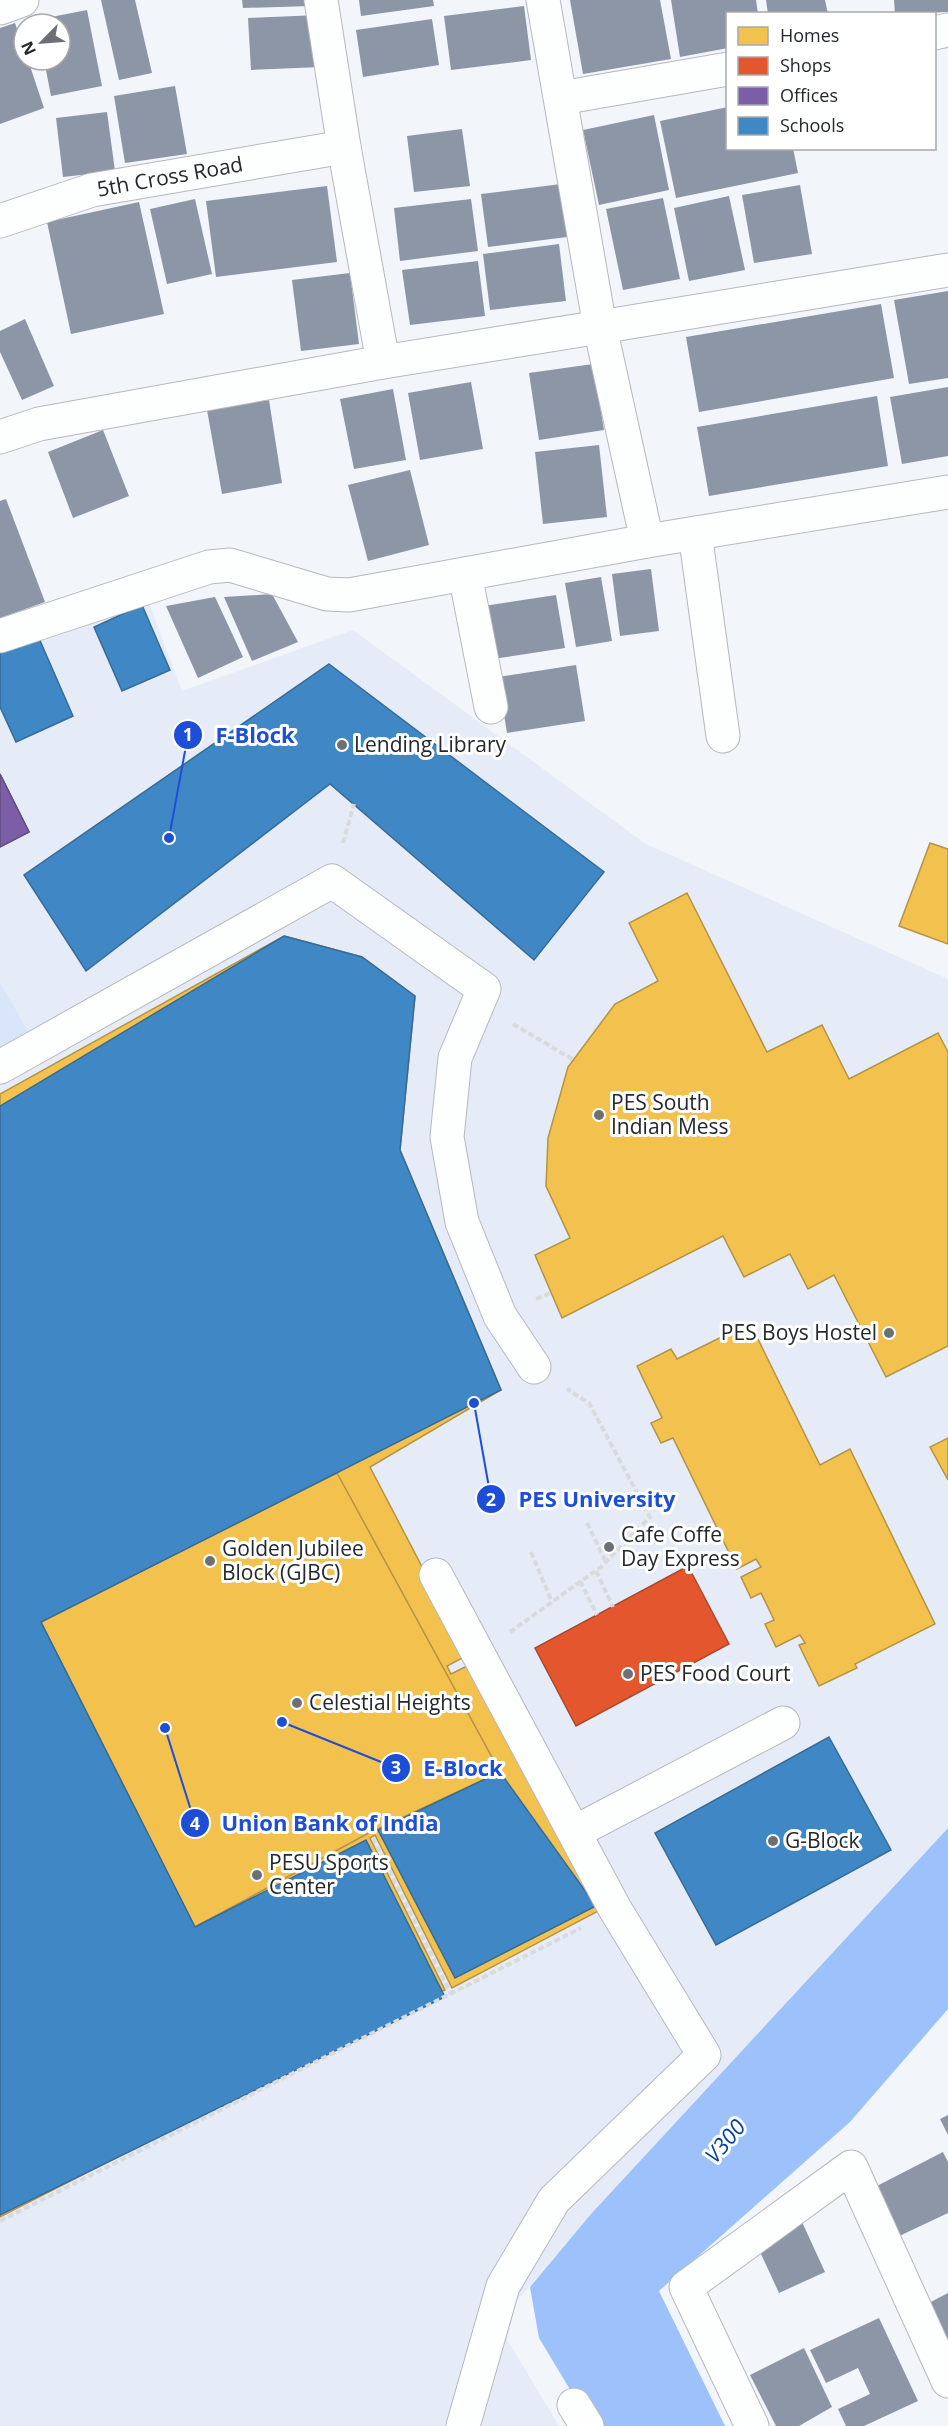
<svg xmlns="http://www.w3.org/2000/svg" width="948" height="2426" font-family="'Open Sans',sans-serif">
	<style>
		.built { fill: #e5ecf8 }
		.green { fill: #d9e6fa }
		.water { fill: #9dc1fb }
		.homes { fill: #f2c14e; stroke: #b49344; stroke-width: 1.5 }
		.shops { fill: #e4572e; stroke: #aa492e; stroke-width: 1.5 }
		.offices { fill: #7b5ea7; stroke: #614e82; stroke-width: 1.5 }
		.schools { fill: #3f88c5; stroke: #376b97; stroke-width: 1.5 }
		.building { fill: #8c96a6 }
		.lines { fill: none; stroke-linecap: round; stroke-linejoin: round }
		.minor-casing { stroke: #b6b8bd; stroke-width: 35 }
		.path { stroke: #d9dadb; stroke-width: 4; stroke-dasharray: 6 3; stroke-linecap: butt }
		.minor { stroke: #fdfefe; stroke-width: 33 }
		.poi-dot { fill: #6c7075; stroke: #fff; stroke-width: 2 }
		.labels { text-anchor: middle; stroke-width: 6; stroke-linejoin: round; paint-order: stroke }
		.street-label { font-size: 21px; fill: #24282d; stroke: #fff }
		.poi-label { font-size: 21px; fill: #24282d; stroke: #fff; text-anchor: start }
		.water-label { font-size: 22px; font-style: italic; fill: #00419c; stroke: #fff }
		.leader { fill: none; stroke: #1d4ed8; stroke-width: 2 }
		.callout-dot { fill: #1d4ed8; stroke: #fff; stroke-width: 2 }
		.mark-label { font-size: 18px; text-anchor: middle; font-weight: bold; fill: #fff }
		.callout-label { font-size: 22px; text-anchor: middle; font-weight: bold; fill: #1d4ed8; stroke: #fff; stroke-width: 6; stroke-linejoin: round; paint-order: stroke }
	</style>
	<rect width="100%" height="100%" fill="#f2f5fa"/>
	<!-- built -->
	<path class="built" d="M148 600 182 691 353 630 646 844 948 979V1828L591 2214 517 2301 507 2339 559 2426H0V651Z"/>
	<!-- green -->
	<path class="green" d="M0 982 29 1033 0 1049Z"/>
	<!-- water -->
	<path class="water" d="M948 1828V2009L850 2122 659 2291 725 2426H592L539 2338 530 2287 591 2214Z"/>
	<!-- homes -->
	<g class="homes">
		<path d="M930 843 948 849V944L899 926Z"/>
		<path d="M687 893 767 1052 822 1025 849 1079 938 1033 948 1052V1346L886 1377 834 1275 808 1289 790 1254 744 1277 723 1236 562 1318 535 1255 570 1238 546 1186 548 1138 568 1067 615 1004 658 981 629 923Z"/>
		<path d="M284 936 362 957 415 996 400 1150 501 1390 370 1467 468 1655 447 1666 451 1674 473 1663 604 1908 452 1988 375 1835 370 1838 445 1990 0 2217V1094Z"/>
		<path d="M750 1323 820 1465 850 1449 935 1624 855 1664 857 1668 819 1686 799 1645 805 1643 800 1635 776 1647 765 1624 774 1620 761 1593 751 1598 741 1577 761 1567 756 1559 737 1569 673 1438 661 1443 651 1423 662 1418 637 1366 671 1349 677 1359Z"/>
		<path d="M948 1438V1480L930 1447Z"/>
		<path d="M337 1473 500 1772 367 1834 195 1927 41 1622Z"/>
	</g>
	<!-- shops -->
	<path class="shops" d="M688 1566 729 1644 576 1726 535 1648Z"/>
	<!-- offices -->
	<g class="offices">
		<path d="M0 774 29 832 0 847Z"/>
		<path d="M0 774 29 832 0 847Z"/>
	</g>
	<!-- schools -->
	<g class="schools">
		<path d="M142 605 170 670 122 691 94 627Z"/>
		<path d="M38 636 73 716 16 742 0 707V652Z"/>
		<path d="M329 664 604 872 534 960 330 784 86 971 24 875Z"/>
		<path d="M284 936 362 957 415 996 400 1150 501 1390 41 1622 195 1927 366 1840 445 1997 0 2215V1106Z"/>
		<path d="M829 1737 891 1850 716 1945 655 1833Z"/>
		<path d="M500 1772 596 1906 455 1978 378 1830Z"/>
	</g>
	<!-- building -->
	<g class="building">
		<path d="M101 0H135L152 73 119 80Z"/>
		<path d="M242 0H311V6L243 8Z"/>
		<path d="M359 0H433L434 6 361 16Z"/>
		<path d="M570 0H660L671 59 583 74Z"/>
		<path d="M671 0H756L758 14H728V48L680 57Z"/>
		<path d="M766 0H825L828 14H768Z"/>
		<path d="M894 0H948V12L895 14Z"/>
		<path d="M524 6 531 60 451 70 444 16Z"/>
		<path d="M87 10 102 86 51 96 44 60H60V24H37L36 20Z"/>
		<path d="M319 15 321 67 251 70 248 18Z"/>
		<path d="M432 19 439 65 363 77 356 30Z"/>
		<path d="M15 23 24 50V60H28L44 108 0 124V28Z"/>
		<path d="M175 86 187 154 125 163 114 96Z"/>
		<path d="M728 107V148H793L798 173 676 198 660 121Z"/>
		<path d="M107 112 115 171 63 177 56 118Z"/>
		<path d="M654 115 669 190 599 205 583 130Z"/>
		<path d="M462 129 470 186 414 192 407 136Z"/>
		<path d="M561 184 567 237 488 247 481 194Z"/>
		<path d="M800 185 812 254 754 263 742 195Z"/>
		<path d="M327 186 337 262 216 277 206 201Z"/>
		<path d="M729 196 745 270 689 281 674 208Z"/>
		<path d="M663 198 680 279 623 290 606 209Z"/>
		<path d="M195 199 212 274 167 284 150 209Z"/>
		<path d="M471 199 478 251 400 261 394 208Z"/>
		<path d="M139 202 164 314 71 334 47 222Z"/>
		<path d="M559 244 566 301 490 310 483 254Z"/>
		<path d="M478 261 485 316 410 325 402 270Z"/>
		<path d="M350 273 359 344 301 351 292 280Z"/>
		<path d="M948 291V378L909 384 894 300Z"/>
		<path d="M881 304 894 378 699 412 686 337Z"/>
		<path d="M25 319 54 386 22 400 0 352V331Z"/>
		<path d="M593 364 604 430 539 440 529 373Z"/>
		<path d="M471 382 483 449 420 460 408 393Z"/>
		<path d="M948 387V456L902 464 890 397Z"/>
		<path d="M393 389 406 460 354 469 340 399Z"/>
		<path d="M877 396 888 466 709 496 697 427Z"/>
		<path d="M269 400 282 483 222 494 207 410Z"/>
		<path d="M103 430 129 496 73 518 48 452Z"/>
		<path d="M599 445 607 517 543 524 535 452Z"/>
		<path d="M410 470 429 545 368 561 348 485Z"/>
		<path d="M6 499 45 602 0 618V501Z"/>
		<path d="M651 569 659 631 620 636 612 574Z"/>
		<path d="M601 577 612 641 576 647 565 583Z"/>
		<path d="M272 594 298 642 252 661 224 597Z"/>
		<path d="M556 595 565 648 493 659 484 606Z"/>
		<path d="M215 597 243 657 198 678 166 606Z"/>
		<path d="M576 665 585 721 507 733 498 677Z"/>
		<path d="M948 2115V2135L940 2119Z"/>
		<path d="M943 2152 948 2162V2213L895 2238 871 2189Z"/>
		<path d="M802 2222 825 2272 779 2293 756 2243Z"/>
		<path d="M948 2293V2338L943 2340 925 2305Z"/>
		<path d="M879 2318 918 2401 864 2426H846L838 2409 870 2394 858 2368 826 2383 810 2350Z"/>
		<path d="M804 2348 832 2407 799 2426H776L750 2375Z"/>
	</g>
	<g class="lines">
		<!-- minor casing -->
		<g class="minor-casing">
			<g id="minor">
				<path d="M321 0 344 147 383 362 600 327 543 0"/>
				<path d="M0 8 22 0"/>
				<path d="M934 33 948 30"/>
				<path d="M561 98 728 69"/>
				<path d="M0 221 92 190 344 147"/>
				<path d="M948 270 600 327 647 541 948 492"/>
				<path d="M0 437 39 424 383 362"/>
				<path d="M695 533 723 736"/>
				<path d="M465 574 491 707"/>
				<path d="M0 636 209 567 230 565 327 594 349 595 647 541"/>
				<path d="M0 1067 332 881 484 989 455 1058 447 1137 462 1222 500 1316 534 1367"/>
				<path d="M436 1575 615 1909 704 2055 554 2200 503 2286 463 2426"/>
				<path d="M575 1832 783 1723"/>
				<path d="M574 2405 587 2426"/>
				<path d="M752 2426 686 2287 851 2167 948 2381"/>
			</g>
		</g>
		<!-- path -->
		<g class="path">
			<path d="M343 843 354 804"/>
			<path d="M513 1024 574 1060"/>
			<path d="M536 1299 551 1293"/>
			<path d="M587 1523 606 1562"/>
			<path d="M531 1552 552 1602"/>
			<path d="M596 1571 613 1607"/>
			<path d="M580 1581 597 1615"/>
			<path d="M510 1632 601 1567 650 1517 589 1403 567 1389"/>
			<path d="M373 1838 451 1994"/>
			<path d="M0 2221 581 1928"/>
		</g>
		<!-- minor -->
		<use href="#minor" class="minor"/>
	</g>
	<!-- markers -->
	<g class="poi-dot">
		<circle cx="342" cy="745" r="6"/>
		<circle cx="599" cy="1115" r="6"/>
		<circle cx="889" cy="1333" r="6"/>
		<circle cx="609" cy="1547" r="6"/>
		<circle cx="210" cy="1561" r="6"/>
		<circle cx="628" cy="1674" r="6"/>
		<circle cx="297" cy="1703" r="6"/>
		<circle cx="773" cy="1841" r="6"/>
		<circle cx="257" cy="1875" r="6"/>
	</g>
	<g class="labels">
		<!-- street labels -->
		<g class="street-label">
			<text transform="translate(170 177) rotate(-10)" y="7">5th Cross Road</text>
		</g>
		<!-- poi labels -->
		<g class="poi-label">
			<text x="354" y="752">Lending Library</text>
			<text x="611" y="1110">PES South<tspan x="611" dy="24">Indian Mess</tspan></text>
			<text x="877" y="1340" text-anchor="end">PES Boys Hostel</text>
			<text x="621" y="1542">Cafe Coffe<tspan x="621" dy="24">Day Express</tspan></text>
			<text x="222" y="1556">Golden Jubilee<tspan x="222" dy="24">Block (GJBC)</tspan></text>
			<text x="640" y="1681">PES Food Court</text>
			<text x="309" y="1710">Celestial Heights</text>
			<text x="785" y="1848">G-Block</text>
			<text x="269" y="1870">PESU Sports<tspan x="269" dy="24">Center</tspan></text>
		</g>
		<!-- water labels -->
		<g class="water-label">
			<text transform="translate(725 2141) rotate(-50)" y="8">V300</text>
		</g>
	</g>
	<!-- callouts -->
	<path class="leader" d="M169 838L188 735M474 1403L491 1499M282 1722L396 1768M165 1728L195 1823"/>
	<g class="callout-dot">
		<circle cx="169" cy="838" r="6"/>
		<circle cx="474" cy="1403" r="6"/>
		<circle cx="282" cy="1722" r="6"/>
		<circle cx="165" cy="1728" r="6"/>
		<circle cx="188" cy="735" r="15"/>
		<circle cx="491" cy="1499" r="15"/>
		<circle cx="396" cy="1768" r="15"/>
		<circle cx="195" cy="1823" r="15"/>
	</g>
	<g class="mark-label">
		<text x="188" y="741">1</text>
		<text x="491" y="1506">2</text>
		<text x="396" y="1774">3</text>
		<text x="195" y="1830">4</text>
	</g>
	<g class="callout-label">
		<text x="255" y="743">F-Block</text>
		<text x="597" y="1507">PES University</text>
		<text x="463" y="1776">E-Block</text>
		<text x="330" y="1831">Union Bank of India</text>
	</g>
	<!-- legend -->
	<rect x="726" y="12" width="210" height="138" fill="#ffffff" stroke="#a7a9ab" stroke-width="1.5"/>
	<rect x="738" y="27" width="30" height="18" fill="#f2c14e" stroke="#a7a9ab" stroke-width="1.5"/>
	<text x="780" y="42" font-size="18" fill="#24282d">Homes</text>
	<rect x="738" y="57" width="30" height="18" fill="#e4572e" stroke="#a7a9ab" stroke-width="1.5"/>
	<text x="780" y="72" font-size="18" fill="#24282d">Shops</text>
	<rect x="738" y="87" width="30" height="18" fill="#7b5ea7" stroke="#a7a9ab" stroke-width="1.5"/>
	<text x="780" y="102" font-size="18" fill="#24282d">Offices</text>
	<rect x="738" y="117" width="30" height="18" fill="#3f88c5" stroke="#a7a9ab" stroke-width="1.5"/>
	<text x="780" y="132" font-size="18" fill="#24282d">Schools</text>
	<!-- north arrow -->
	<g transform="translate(42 42) rotate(245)"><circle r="28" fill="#ffffff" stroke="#a7a9ab" stroke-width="1.5"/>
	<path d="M0-4.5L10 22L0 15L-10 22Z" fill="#6c7075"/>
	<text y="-9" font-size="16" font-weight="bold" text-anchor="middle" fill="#24282d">N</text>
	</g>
</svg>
